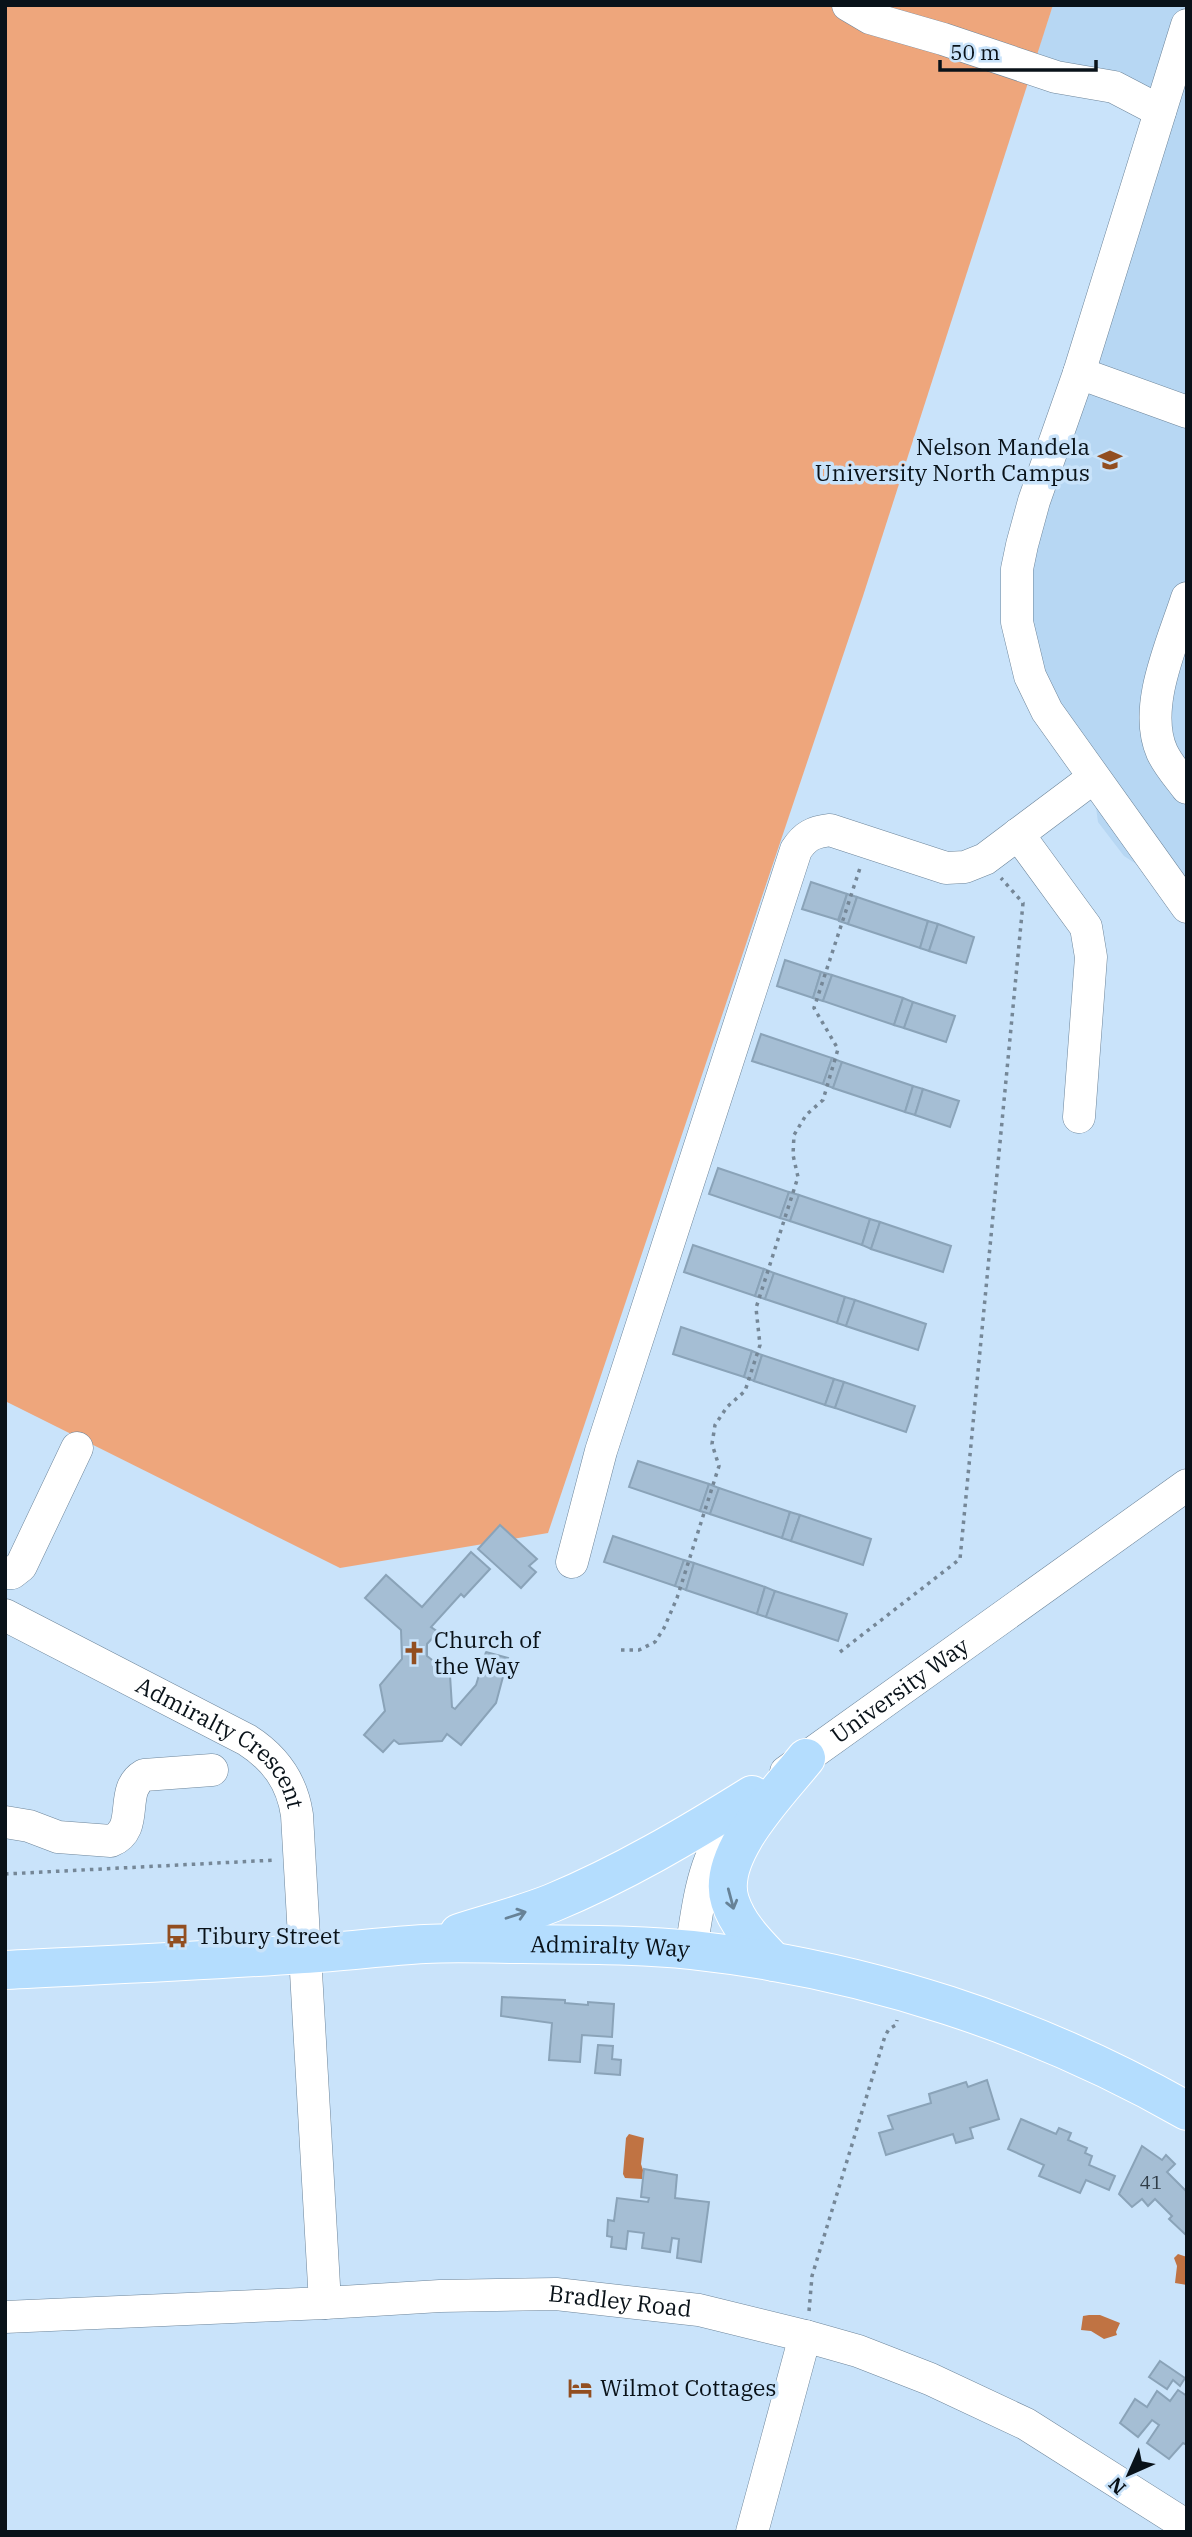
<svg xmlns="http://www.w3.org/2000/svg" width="1192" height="2537" font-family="'IBM Plex Serif',serif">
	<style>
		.built { fill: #b7d7f3 }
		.green { fill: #eea67c }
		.water { fill: #c07343 }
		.building { fill: #a5bed4; stroke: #8aa3b8; stroke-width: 2 }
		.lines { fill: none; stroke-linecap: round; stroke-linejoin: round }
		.minor-casing { stroke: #6d859a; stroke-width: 33 }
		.major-casing { stroke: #fff; stroke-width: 40 }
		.path { stroke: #758797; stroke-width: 3.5; stroke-dasharray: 3.5 5; stroke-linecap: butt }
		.minor { stroke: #fff; stroke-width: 32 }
		.major { stroke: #b4ddfe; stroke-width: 38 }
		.oneway { stroke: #678297 }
		.labels { text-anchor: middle; stroke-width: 7; stroke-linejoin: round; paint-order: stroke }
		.number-label { font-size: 19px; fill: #303d48 }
		.poi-label { font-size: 23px; fill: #091219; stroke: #c9e3fa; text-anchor: start }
		.street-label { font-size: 23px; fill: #091219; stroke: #c9e3fa }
	</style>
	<rect width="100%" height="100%" fill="#c9e3fa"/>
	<!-- built -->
	<path class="built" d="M1053 5H1187V884L1147 871 1124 856 1098 822 1095 800 1017 676 1051 408 1147 112 1031 71Z"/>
	<!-- green -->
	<path class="green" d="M5 5H1053L863 596 548 1533 340 1568 5 1401Z"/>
	<!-- water -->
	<g class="water">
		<path d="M629 2134 644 2138 641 2164 643 2170 642 2179 625 2178 623 2174 626 2138Z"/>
		<path d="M1178 2254 1187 2257V2285L1175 2283 1177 2266 1174 2258Z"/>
		<path d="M1089 2315H1100L1120 2323 1116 2332 1117 2335 1104 2339 1091 2331 1081 2330 1083 2316Z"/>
	</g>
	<!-- building -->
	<g class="building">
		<path d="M811 882 847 894 838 920 802 909Z"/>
		<path d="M847 894 857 897 848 924 839 921Z"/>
		<path d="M857 897 928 921 920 948 848 924Z"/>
		<path d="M928 921 938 924 929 951 920 948Z"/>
		<path d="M938 924 974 937 966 963 929 951Z"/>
		<path d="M785 960 821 972 813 998 777 986Z"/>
		<path d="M821 972 832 975 823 1001 813 998Z"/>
		<path d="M832 975 903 998 894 1025 823 1001Z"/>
		<path d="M903 998 913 1002 904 1028 894 1025Z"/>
		<path d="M913 1002 955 1016 946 1042 904 1028Z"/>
		<path d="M761 1034 832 1058 823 1084 752 1061Z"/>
		<path d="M832 1058 842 1062 833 1088 823 1084Z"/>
		<path d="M842 1062 913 1086 905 1112 833 1088Z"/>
		<path d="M913 1086 923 1089 915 1115 905 1112Z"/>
		<path d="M923 1089 959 1101 950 1127 915 1115Z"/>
		<path d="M718 1168 789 1192 780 1218 709 1194Z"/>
		<path d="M789 1192 799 1195 790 1221 780 1218Z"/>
		<path d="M799 1195 870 1219 862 1245 790 1221Z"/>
		<path d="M870 1219 880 1222 871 1249 862 1245Z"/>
		<path d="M880 1222 951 1246 943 1272 871 1249Z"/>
		<path d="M693 1245 764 1269 755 1296 684 1272Z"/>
		<path d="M764 1269 774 1273 765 1299 755 1296Z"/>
		<path d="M774 1273 845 1297 837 1323 765 1299Z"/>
		<path d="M845 1297 855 1300 846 1326 837 1323Z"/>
		<path d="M855 1300 926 1324 918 1350 846 1326Z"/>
		<path d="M681 1327 752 1351 744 1377 673 1354Z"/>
		<path d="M752 1351 762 1355 754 1381 744 1377Z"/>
		<path d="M762 1355 834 1379 825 1405 754 1381Z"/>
		<path d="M834 1379 844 1382 835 1408 825 1405Z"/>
		<path d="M844 1382 915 1406 906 1432 835 1408Z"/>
		<path d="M638 1461 709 1484 700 1511 629 1487Z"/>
		<path d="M709 1484 719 1488 710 1514 700 1511Z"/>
		<path d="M719 1488 790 1512 782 1538 710 1514Z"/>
		<path d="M790 1512 800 1515 791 1541 782 1538Z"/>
		<path d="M800 1515 871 1539 863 1565 791 1541Z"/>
		<path d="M500 1525 537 1559 529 1566 536 1572 521 1588 478 1549Z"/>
		<path d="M613 1536 684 1560 675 1586 604 1562Z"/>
		<path d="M471 1552 490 1569 464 1597 461 1594 431 1627 438 1632 427 1644V1656L436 1663 443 1655 457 1666 450 1675 452 1707 455 1709 476 1685 486 1652 508 1658 496 1703 461 1745 447 1734 442 1741 399 1744 394 1740 383 1752 364 1735 385 1711 380 1685 402 1659 401 1630 365 1598 386 1575 422 1607Z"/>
		<path d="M684 1560 694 1563 686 1590 675 1586Z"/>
		<path d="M694 1563 765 1587 757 1614 686 1590Z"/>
		<path d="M765 1587 775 1591 766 1617 757 1614Z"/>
		<path d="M775 1591 847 1614 838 1641 766 1617Z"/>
		<path d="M502 1997 565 2000V2003L588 2005V2002L614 2004 612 2037 582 2035 580 2062 549 2060 552 2023 501 2016Z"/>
		<path d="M598 2045 613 2046 612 2059 621 2060 620 2075 595 2073Z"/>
		<path d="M987 2080 999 2119 970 2128 973 2138 956 2143 953 2134 886 2155 879 2133 893 2129 888 2116 931 2103 929 2094 966 2082 968 2087Z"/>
		<path d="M1021 2119 1056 2134 1059 2128 1071 2133 1068 2140 1087 2148 1085 2153 1092 2156 1089 2165 1115 2176 1109 2190 1086 2180 1080 2193 1039 2176 1044 2165 1008 2149Z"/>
		<path d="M1142 2146 1162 2160 1166 2155 1175 2164 1167 2172 1187 2192V2236L1169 2219 1172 2216 1155 2199 1148 2206 1142 2199 1132 2207 1119 2194Z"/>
		<path d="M644 2169 677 2175 675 2198 709 2202 701 2262 677 2258 679 2239 672 2238 670 2252 642 2248 644 2233 628 2231 626 2249 611 2247 612 2237 607 2236 608 2220 614 2221 617 2198 648 2202 649 2198 641 2197Z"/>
		<path d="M1160 2361 1185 2378 1180 2386 1173 2380 1167 2389 1149 2377Z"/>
		<path d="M1178 2390 1187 2396V2445L1183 2443 1169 2459 1147 2443 1159 2425 1152 2420 1138 2437 1120 2423 1135 2399 1147 2407 1157 2391 1170 2401Z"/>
	</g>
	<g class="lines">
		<!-- minor casing -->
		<g class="minor-casing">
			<g id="minor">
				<path d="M848 5 870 18 943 39 1056 77 1114 87 1160 111"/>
				<path d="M1187 25 1079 373 1034 501 1022 545 1017 569V622L1030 676 1047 711 1187 907"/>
				<path d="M1079 373 1187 412"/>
				<path d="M1187 598C1173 642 1142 707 1162 752 1168 765 1178 776 1187 788"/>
				<path d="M1018 834 1086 927 1091 957 1079 1117"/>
				<path d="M572 1562 601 1451 796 850C805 836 813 832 830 830L946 868 965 867 985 859 1093 778"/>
				<path d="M5 1573H12L21 1566 77 1448"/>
				<path id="s1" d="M5 1615 247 1740C275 1758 292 1781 297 1815L325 2303"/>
				<path id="s2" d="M786 1772 1187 1485"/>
				<path d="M5 1822 29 1826 58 1837 111 1841C141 1829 118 1790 144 1775L212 1770"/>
				<path d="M691 1950C701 1888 703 1854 745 1803"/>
				<path id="s3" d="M5 2317 325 2303 440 2296 556 2294 699 2310 805 2336 858 2351 930 2379 1026 2424 1187 2526"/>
				<path d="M752 2532 805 2336"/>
			</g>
		</g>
		<!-- major casing -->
		<g class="major-casing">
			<g id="major">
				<path d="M459 1933C490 1923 522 1915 552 1903 622 1874 688 1835 752 1795"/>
				<path d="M774 1962C757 1944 738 1926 730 1901 715 1855 779 1792 806 1758"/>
				<path id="s4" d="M5 1970C105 1965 204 1961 303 1954 344 1952 384 1946 425 1944 457 1942 490 1944 522 1944 579 1945 636 1944 692 1950 866 1969 1036 2025 1187 2111"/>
			</g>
		</g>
		<!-- path -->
		<g class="path">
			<path d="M621 1650H639L655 1642 664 1628 677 1598 719 1466 712 1444 715 1425 727 1407 745 1391 760 1345 756 1308 798 1177 793 1155 794 1135 806 1115 823 1100 838 1049 814 1008 860 868"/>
			<path d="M840 1652 960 1559 1023 903 1001 878"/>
			<path d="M5 1874 276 1860"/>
			<path d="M809 2311 812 2276 885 2036 889 2029 896 2025 897 2020"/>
		</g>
		<!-- minor -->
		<use href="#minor" class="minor"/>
		<!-- major -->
		<use href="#major" class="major"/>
	</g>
	<!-- one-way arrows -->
	<defs><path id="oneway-shaft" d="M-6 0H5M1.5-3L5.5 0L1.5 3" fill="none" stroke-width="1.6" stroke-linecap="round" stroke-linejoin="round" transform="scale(1.75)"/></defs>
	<g class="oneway">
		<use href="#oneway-shaft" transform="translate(731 1899) rotate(75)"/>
		<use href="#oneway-shaft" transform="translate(516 1915) rotate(-18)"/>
	</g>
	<!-- icons -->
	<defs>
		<g id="university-bare" transform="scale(1.89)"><path d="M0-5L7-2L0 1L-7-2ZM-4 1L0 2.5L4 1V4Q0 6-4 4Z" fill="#924e20" stroke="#c9e3fa" stroke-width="2.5" paint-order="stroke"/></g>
		<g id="church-bare" transform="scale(1.89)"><path d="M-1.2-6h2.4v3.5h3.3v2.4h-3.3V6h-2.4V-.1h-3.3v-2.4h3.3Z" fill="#924e20" stroke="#c9e3fa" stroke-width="2.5" paint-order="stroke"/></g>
		<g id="bus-bare" transform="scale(1.89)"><path d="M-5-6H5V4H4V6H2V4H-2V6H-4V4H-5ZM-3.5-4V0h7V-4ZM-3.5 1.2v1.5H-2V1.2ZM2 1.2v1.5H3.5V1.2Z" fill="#924e20" stroke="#c9e3fa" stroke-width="2.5" paint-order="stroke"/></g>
		<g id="hotel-bare" transform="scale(1.89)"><path d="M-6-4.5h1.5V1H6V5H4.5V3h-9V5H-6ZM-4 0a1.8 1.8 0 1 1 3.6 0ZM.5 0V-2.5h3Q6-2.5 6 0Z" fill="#924e20" stroke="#c9e3fa" stroke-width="2.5" paint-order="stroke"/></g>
	</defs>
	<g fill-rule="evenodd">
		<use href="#university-bare" x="1110" y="460"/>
		<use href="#church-bare" x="414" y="1653"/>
		<use href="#bus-bare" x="177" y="1936"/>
		<use href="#hotel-bare" x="580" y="2388"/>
	</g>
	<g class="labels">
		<!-- number labels -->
		<g class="number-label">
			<text x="1151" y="2189">41</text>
		</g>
		<!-- poi labels -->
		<g class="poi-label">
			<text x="1090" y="455" text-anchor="end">Nelson Mandela<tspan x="1090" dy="26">University North Campus</tspan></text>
			<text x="434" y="1648">Church of<tspan x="434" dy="26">the Way</tspan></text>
			<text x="197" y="1944">Tibury Street</text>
			<text x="600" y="2396">Wilmot Cottages</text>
		</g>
		<!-- street labels -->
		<g class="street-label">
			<text dy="8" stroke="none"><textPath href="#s2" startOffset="140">University Way</textPath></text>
			<text dy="8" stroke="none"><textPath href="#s1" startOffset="254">Admiralty Crescent</textPath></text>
			<text dy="8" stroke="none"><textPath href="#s4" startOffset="606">Admiralty Way</textPath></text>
			<text dy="8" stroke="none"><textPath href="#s3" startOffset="616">Bradley Road</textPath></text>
		</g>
	</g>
	<!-- border -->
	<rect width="1192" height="2537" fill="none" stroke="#091219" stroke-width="14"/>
	<!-- north arrow -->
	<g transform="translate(1129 2474) rotate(225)" stroke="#c9e3fa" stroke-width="5" paint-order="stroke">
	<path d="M0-5L12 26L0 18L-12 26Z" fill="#091219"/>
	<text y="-10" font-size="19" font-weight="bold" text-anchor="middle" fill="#091219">N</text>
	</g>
	<!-- scale -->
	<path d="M940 60v10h156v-10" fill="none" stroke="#091219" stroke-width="3.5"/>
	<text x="950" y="60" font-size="21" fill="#091219" stroke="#c9e3fa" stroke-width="5" paint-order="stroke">50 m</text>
</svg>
